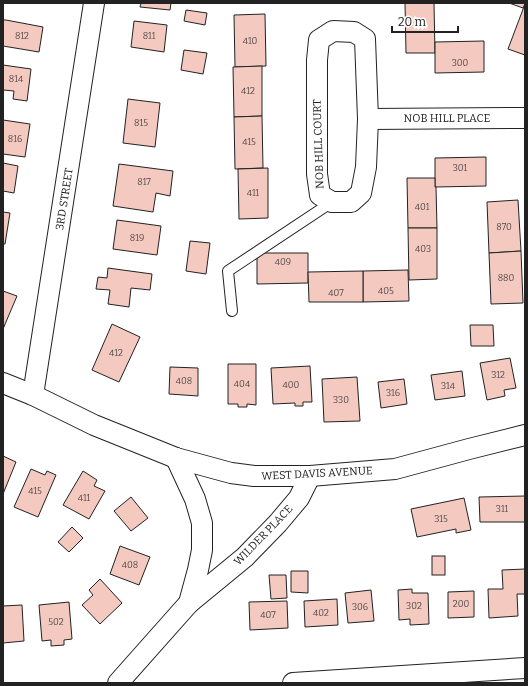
<svg xmlns="http://www.w3.org/2000/svg" width="528" height="686" font-family="Bitter,serif">
	<style>
		.building { fill: #f3c9c0; stroke: #222 }
		.lines { fill: none; stroke-linecap: round; stroke-linejoin: round }
		.lane-casing { stroke: #222; stroke-width: 12 }
		.street-casing { stroke: #222; stroke-width: 22 }
		.lane { stroke: #fff; stroke-width: 10 }
		.street { stroke: #fff; stroke-width: 20 }
		.labels { text-anchor: middle; stroke-width: 3; stroke-linejoin: round; paint-order: stroke }
		.number-label { font-size: 9px; fill: #564c4a }
		.street-label { font-size: 11px; fill: #222; stroke: #fff }
	</style>
	<rect width="100%" height="100%" fill="#fff"/>
	<!-- building -->
	<g class="building">
		<path d="M141 3H171L170 10 140 7Z"/>
		<path d="M405 3H434L435 53H406Z"/>
		<path d="M509 3H525V4L523 8Z"/>
		<path d="M525 4V55L508 49Z"/>
		<path d="M186 10 207 13 205 25 184 21Z"/>
		<path d="M265 14 266 66 235 67 234 15Z"/>
		<path d="M3 20H6L43 27 39 52 3 46Z"/>
		<path d="M134 21 167 25 164 52 131 47Z"/>
		<path d="M484 41V72L435 73V42Z"/>
		<path d="M184 50 207 53 203 74 181 70Z"/>
		<path d="M3 65 31 69 27 101 13 99 14 91 3 90Z"/>
		<path d="M262 66V116L234 117 233 67Z"/>
		<path d="M128 99 160 103 155 147 123 143Z"/>
		<path d="M262 116 263 168 235 169 234 117Z"/>
		<path d="M3 120 30 124 25 157 3 154Z"/>
		<path d="M486 157V186L435 187V158Z"/>
		<path d="M3 163 18 166 14 193 3 191Z"/>
		<path d="M119 164 173 171 170 196 156 193 153 212 113 206Z"/>
		<path d="M268 168V218L239 219 238 169Z"/>
		<path d="M407 178H435V187H436L437 228H408Z"/>
		<path d="M518 200 521 251 489 253 487 202Z"/>
		<path d="M3 212 10 213 5 244H3Z"/>
		<path d="M117 220 161 226 157 255 113 249Z"/>
		<path d="M408 228H437V279L409 280Z"/>
		<path d="M190 241 210 243 206 274 186 271Z"/>
		<path d="M521 251 523 303 491 304 489 253Z"/>
		<path d="M257 253H308V283L257 284Z"/>
		<path d="M108 268 152 274 150 290 131 288 129 307 108 304 110 290 96 289 98 277 107 278Z"/>
		<path d="M408 270 409 301 363 302V271Z"/>
		<path d="M363 271V302H309L308 272Z"/>
		<path d="M3 291 17 296 3 329Z"/>
		<path d="M112 324 140 337 119 382 92 370Z"/>
		<path d="M470 325H493L494 346H471Z"/>
		<path d="M510 358 516 388 504 390 505 396 487 400 480 363Z"/>
		<path d="M228 364H256V405L247 404V407H238V404H228Z"/>
		<path d="M310 366 312 402H303V406H295V403L273 404 271 368Z"/>
		<path d="M170 367 198 368V396L169 394Z"/>
		<path d="M462 371 465 396 435 400 431 375Z"/>
		<path d="M357 377 360 421 324 422 322 379Z"/>
		<path d="M404 379 407 404 381 408 378 382Z"/>
		<path d="M3 456 16 462 3 494Z"/>
		<path d="M31 469 45 475 47 471 56 475 38 517 14 507Z"/>
		<path d="M83 471 97 480 94 486 105 491 89 519 63 505Z"/>
		<path d="M525 496V522H480L479 497Z"/>
		<path d="M131 497 148 518 131 531 114 511Z"/>
		<path d="M464 498 471 530 456 533V529L417 537 411 509Z"/>
		<path d="M72 527 83 538 69 552 58 542Z"/>
		<path d="M120 546 150 557 139 585 110 574Z"/>
		<rect x="432" y="556" width="13" height="19"/>
		<path d="M525 569V594H517L518 616 489 618 488 589H503L502 570Z"/>
		<path d="M291 571H308V593L291 592Z"/>
		<path d="M269 575H286L287 598 271 599Z"/>
		<path d="M100 579 122 603 100 624 82 605 93 595 89 590Z"/>
		<path d="M412 589V593H428L429 624 410 625V619L399 620 398 590Z"/>
		<path d="M371 590 374 621 348 623 345 593Z"/>
		<path d="M474 591V617L448 618V592Z"/>
		<path d="M337 599 338 625 305 627 304 601Z"/>
		<path d="M287 601 288 628 250 630 249 602Z"/>
		<path d="M69 602 72 639 64 640V645L51 646V640L42 641 39 605Z"/>
		<path d="M22 605 24 641 3 643V606Z"/>
	</g>
	<g class="lines">
		<!-- lane casing -->
		<g class="lane-casing">
			<path id="lane" d="M232 311 228 271 332 202"/>
		</g>
		<!-- street casing -->
		<g class="street-casing">
			<g id="street">
				<path d="M333 31 354 32 365 39 368 119 366 167 361 193 351 202H332L320 195 317 174V60L319 40Z"/>
				<path d="M368 119 525 118"/>
				<path d="M3 383 33 395 94 425 176 458 231 473 254 476H310L395 469 469 449 525 435"/>
				<path d="M33 395 94 3"/>
				<path d="M189 603 245 557 278 523 299 498 310 476"/>
				<path d="M118 683 189 603 198 570 202 550V523L195 499 176 458"/>
				<path d="M293 683 525 668"/>
			</g>
		</g>
		<!-- lane -->
		<use href="#lane" class="lane"/>
		<!-- street -->
		<use href="#street" class="street"/>
	</g>
	<g class="labels">
		<!-- number labels -->
		<g class="number-label">
			<text x="22" y="39">812</text>
			<text x="149" y="39">811</text>
			<text x="250" y="44">410</text>
			<text x="460" y="66">300</text>
			<text x="16" y="82">814</text>
			<text x="248" y="94">412</text>
			<text x="141" y="126">815</text>
			<text x="15" y="142">816</text>
			<text x="249" y="145">415</text>
			<text x="460" y="171">301</text>
			<text x="144" y="185">817</text>
			<text x="253" y="196">411</text>
			<text x="422" y="210">401</text>
			<text x="504" y="230">870</text>
			<text x="137" y="241">819</text>
			<text x="423" y="252">403</text>
			<text x="283" y="265">409</text>
			<text x="506" y="281">880</text>
			<text x="386" y="294">405</text>
			<text x="336" y="296">407</text>
			<text x="116" y="356">412</text>
			<text x="498" y="378">312</text>
			<text x="184" y="384">408</text>
			<text x="242" y="387">404</text>
			<text x="291" y="388">400</text>
			<text x="448" y="389">314</text>
			<text x="393" y="396">316</text>
			<text x="341" y="403">330</text>
			<text x="35" y="494">415</text>
			<text x="84" y="501">411</text>
			<text x="502" y="512">311</text>
			<text x="441" y="522">315</text>
			<text x="130" y="568">408</text>
			<text x="461" y="607">200</text>
			<text x="414" y="609">302</text>
			<text x="360" y="610">306</text>
			<text x="321" y="616">402</text>
			<text x="268" y="618">407</text>
			<text x="56" y="625">502</text>
		</g>
		<!-- street labels -->
		<g class="street-label">
			<text x="447" y="122">NOB HILL PLACE</text>
			<text transform="translate(318 144) rotate(-92)" y="4">NOB HILL COURT</text>
			<text transform="translate(64 199) rotate(-81)" y="4">3RD STREET</text>
			<text transform="translate(317 473) rotate(-3)" y="4">WEST DAVIS AVENUE</text>
			<text transform="translate(263 535) rotate(-46)" y="4">WILDER PLACE</text>
		</g>
	</g>
	<!-- border -->
	<rect width="528" height="686" fill="none" stroke="#222222" stroke-width="8"/>
	<!-- scale -->
	<path d="M392 26v6h66v-6" fill="none" stroke="#222222" stroke-width="2"/>
	<text x="398" y="26" font-size="12" fill="#222222" stroke="#ffffff" stroke-width="3" paint-order="stroke">20 m</text>
</svg>
